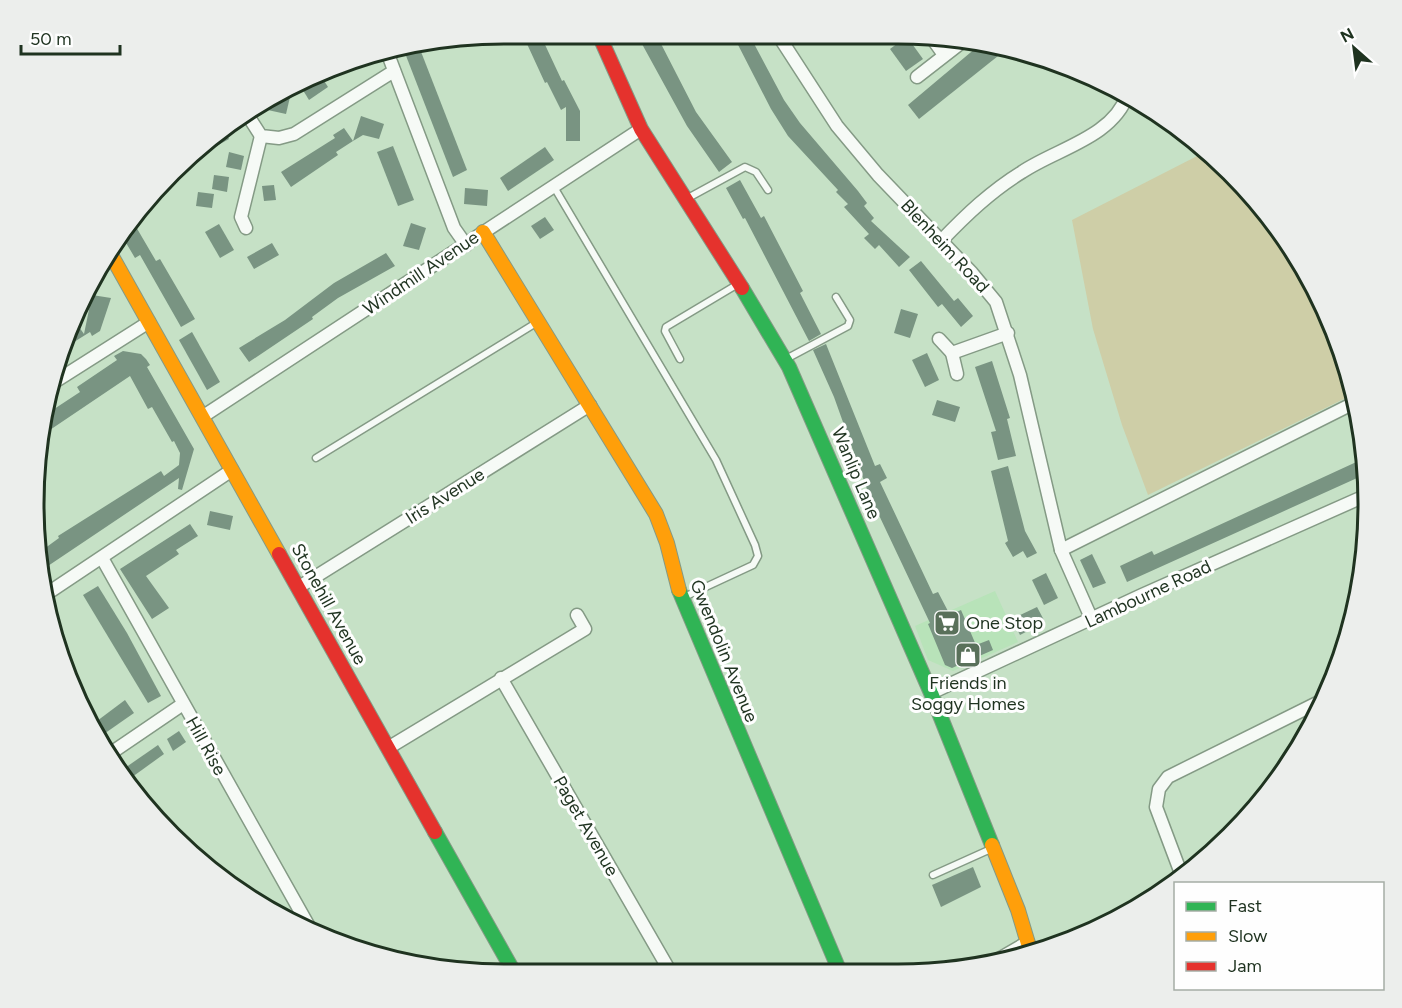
<svg xmlns="http://www.w3.org/2000/svg" width="1402" height="1008" font-family="Figtree,sans-serif">
	<style>
		.built { fill: #b8e3b9 }
		.green { fill: #cecea7 }
		.building { fill: #799482 }
		.lines { fill: none; stroke-linecap: round; stroke-linejoin: round }
		.lane-casing { stroke: #849a85; stroke-width: 9 }
		.street-casing { stroke: #849a85; stroke-width: 15 }
		.fast-casing { stroke: #849a85; stroke-width: 16 }
		.slow-casing { stroke: #849a85; stroke-width: 16 }
		.jam-casing { stroke: #849a85; stroke-width: 16 }
		.lane { stroke: #f6faf6; stroke-width: 6 }
		.street { stroke: #f6faf6; stroke-width: 12 }
		.fast { stroke: #30b455; stroke-width: 14 }
		.slow { stroke: #ff9f0a; stroke-width: 14 }
		.jam { stroke: #e5322d; stroke-width: 14 }
		.labels { text-anchor: middle; stroke-width: 6; stroke-linejoin: round; paint-order: stroke }
		.street-label { font-size: 18px; fill: #1f3320; stroke: #fefefe }
		.poi-label { font-size: 18px; fill: #1f3320; stroke: #fefefe; text-anchor: start }
		.rim { fill: none; stroke: #1f3320; stroke-width: 3 }
	</style>
	<rect width="100%" height="100%" fill="#c6e1c6"/>
	<!-- built -->
	<path class="built" d="M995 591 1018 642 953 671 928 660 915 626Z"/>
	<!-- green -->
	<path class="green" d="M1203 153C1219 166 1239 179 1253 194 1301 248 1338 325 1354 394L1148 495 1122 425 1093 329 1072 220Z"/>
	<!-- building -->
	<g class="building">
		<path d="M522 33 540 34 562 81 564 80 580 111V141H566V107L561 110 547 82 545 83Z"/>
		<path d="M641 36H657L696 112 732 162 719 172 687 126 642 44 644 42Z"/>
		<path d="M734 37 751 38 784 100 800 123 858 191 867 203 864 206 874 218 871 221 910 257 899 267 879 245 875 249 864 238 869 234 844 207 848 204 836 192 838 190 788 136 771 109Z"/>
		<path d="M902 40 910 41 923 59 906 71 890 49Z"/>
		<path d="M983 42 997 45 1003 52 919 119 908 105Z"/>
		<path d="M418 44 467 170 453 177 403 48Z"/>
		<path d="M321 76 328 87 309 100 301 87Z"/>
		<path d="M280 95 290 97 286 114 254 107Z"/>
		<path d="M361 116 384 124 379 139 363 135 353 141Z"/>
		<path d="M344 128 353 141 336 152 338 155 291 187 281 172 335 138 333 135Z"/>
		<path d="M224 129 229 139 202 154 199 150Z"/>
		<path d="M393 146 414 200 398 206 377 152Z"/>
		<path d="M545 147 554 160 508 191 500 178Z"/>
		<path d="M229 152 244 156 241 170 226 167Z"/>
		<path d="M214 175 229 177 227 192 212 189Z"/>
		<path d="M740 180 761 218 764 216 803 291 800 293 821 334 809 341 745 218 743 219 726 188Z"/>
		<path d="M274 185 276 200 264 201 262 186Z"/>
		<path d="M465 188 488 190 487 206 464 204Z"/>
		<path d="M198 192 214 194 212 208 196 206Z"/>
		<path d="M545 217 554 230 540 239 531 226Z"/>
		<path d="M132 220 156 261 160 259 195 319 181 327 140 255 135 258 122 236Z"/>
		<path d="M411 223 426 228 419 250 403 246Z"/>
		<path d="M219 224 234 250 220 258 205 232Z"/>
		<path d="M272 243 279 255 254 269 247 257Z"/>
		<path d="M386 253 395 266 338 298 312 317 313 319 249 362 239 348 285 320 334 283Z"/>
		<path d="M921 261 954 301 958 298 973 316 961 327 942 304 938 307 909 270Z"/>
		<path d="M92 295 111 298 100 331 92 336 90 332 66 347 74 320 84 334Z"/>
		<path d="M901 309 918 314 910 338 894 333Z"/>
		<path d="M192 332 220 382 207 390 179 340Z"/>
		<path d="M826 344 875 466 880 464 887 478 880 482 933 594 938 592 950 615 961 610 976 645 989 640 993 650 952 668 945 665 928 624 930 623 868 492 834 397 813 350Z"/>
		<path d="M123 351 141 354 146 359 150 365 147 367 194 449 182 490 178 489 179 478 39 572 37 554 59 538 58 536 161 471 164 476 179 465 180 453 174 441 172 442 152 407 148 409 130 376 38 438 45 415 80 392 77 387 117 360 114 356Z"/>
		<path d="M927 353 939 380 925 387 912 360Z"/>
		<path d="M992 361 1010 418 1007 419 1016 456 998 460 991 432 996 431 975 367Z"/>
		<path d="M937 400 960 407 955 422 932 415Z"/>
		<path d="M1365 458 1366 474 1127 582 1120 566 1152 551 1154 555Z"/>
		<path d="M1008 466 1025 531 1037 553 1027 558 1023 551 1013 557 1005 543 1008 541 991 471Z"/>
		<path d="M210 511 233 516 230 530 207 525Z"/>
		<path d="M190 524 198 536 176 550 179 554 146 576 169 608 152 619 120 569Z"/>
		<path d="M1092 554 1106 583 1093 588 1080 560Z"/>
		<path d="M1046 573 1058 598 1044 605 1032 580Z"/>
		<path d="M98 586 127 633 161 696 148 703 83 595Z"/>
		<path d="M1037 607 1045 622 1020 635 1012 619Z"/>
		<path d="M125 700 134 713 101 736 93 724Z"/>
		<path d="M179 731 186 742 173 751 167 739Z"/>
		<path d="M158 745 164 754 128 780 122 770Z"/>
		<path d="M973 867 981 887 941 907 932 885Z"/>
	</g>
	<g class="lines">
		<!-- lane casing -->
		<g class="lane-casing">
			<g id="lane">
				<path d="M554 187 716 460 755 545 758 556 753 565 682 598"/>
				<path d="M688 198 745 167 756 172 768 190"/>
				<path d="M680 359 665 331 666 327 738 284"/>
				<path d="M786 359 848 326 850 320 836 297"/>
				<path d="M316 458 536 323"/>
				<path d="M933 875 993 848"/>
			</g>
		</g>
		<!-- street casing -->
		<g class="street-casing">
			<g id="street">
				<path d="M780 38 837 126 878 175 972 273 996 302 1020 375 1061 550 1092 620"/>
				<path d="M934 41 944 55"/>
				<path d="M386 49 454 228 466 245"/>
				<path d="M917 77 962 42"/>
				<path d="M245 111 261 136 279 138 294 134 394 71"/>
				<path d="M246 228 241 217 261 136"/>
				<path d="M941 241C966 215 991 191 1022 172 1058 148 1112 138 1128 94"/>
				<path d="M939 339 952 353 1008 333"/>
				<path d="M952 353 957 374"/>
				<path d="M56 381 149 322"/>
				<path d="M202 417 641 129"/>
				<path d="M1061 550 1356 402"/>
				<path d="M102 558 312 932"/>
				<path d="M299 587 590 405"/>
				<path d="M45 595 232 470"/>
				<path d="M501 678 671 973"/>
				<path d="M931 693 1142 595 1367 495"/>
				<path d="M388 748 585 629 577 615"/>
				<path d="M111 753 183 704"/>
				<path d="M1182 876 1156 807 1159 789 1168 777 1325 699"/>
				<path d="M999 959 1028 942"/>
			</g>
		</g>
		<!-- fast casing -->
		<g class="fast-casing">
			<g id="fast">
				<path d="M742 288 789 367 931 693 992 845"/>
				<path d="M679 590 840 972"/>
				<path d="M435 832 515 974"/>
			</g>
		</g>
		<!-- slow casing -->
		<g class="slow-casing">
			<g id="slow">
				<path d="M483 232 656 514 667 543 679 590"/>
				<path d="M110 253 279 554"/>
				<path d="M992 845 1018 910 1030 950"/>
			</g>
		</g>
		<!-- jam casing -->
		<g class="jam-casing">
			<g id="jam">
				<path d="M599 35 641 129 742 288"/>
				<path d="M279 554 435 832"/>
			</g>
		</g>
		<!-- lane -->
		<use href="#lane" class="lane"/>
		<!-- street -->
		<use href="#street" class="street"/>
		<!-- fast -->
		<use href="#fast" class="fast"/>
		<!-- slow -->
		<use href="#slow" class="slow"/>
		<!-- jam -->
		<use href="#jam" class="jam"/>
	</g>
	<!-- icons -->
	<defs>
		<g id="supermarket-square" transform="scale(1.35)"><rect x="-9" y="-9" width="18" height="18" rx="4" fill="#59705a" stroke="#fefefe"/><path d="M-6-5.5h2.5l.6 2H6L4.5 2H-2.5L-4.4-4H-6ZM-1.5 3.2a1.3 1.3 0 1 0 .1 0ZM3 3.2a1.3 1.3 0 1 0 .1 0Z" fill="#fff"/></g>
		<g id="shop-square" transform="scale(1.35)"><rect x="-9" y="-9" width="18" height="18" rx="4" fill="#59705a" stroke="#fefefe"/><path d="M-5-2.5h2.3a2.7 3.5 0 0 1 5.4 0H5L5.5 6h-11ZM-1.5-2.5h3a1.5 2.3 0 0 0-3 0Z" fill="#fff"/></g>
	</defs>
	<g fill-rule="evenodd">
		<use href="#supermarket-square" x="947" y="623"/>
		<use href="#shop-square" x="968" y="655"/>
	</g>
	<g class="labels">
		<!-- street labels -->
		<g class="street-label">
			<text transform="translate(945 246) rotate(47)" y="6">Blenheim Road</text>
			<text transform="translate(421 273) rotate(-34)" y="6">Windmill Avenue</text>
			<text transform="translate(856 473) rotate(67)" y="6">Wanlip Lane</text>
			<text transform="translate(445 496) rotate(-32)" y="6">Iris Avenue</text>
			<text transform="translate(1148 594) rotate(-25)" y="6">Lambourne Road</text>
			<text transform="translate(329 604) rotate(61)" y="6">Stonehill Avenue</text>
			<text transform="translate(724 651) rotate(68)" y="6">Gwendolin Avenue</text>
			<text transform="translate(206 746) rotate(61)" y="6">Hill Rise</text>
			<text transform="translate(586 826) rotate(60)" y="6">Paget Avenue</text>
		</g>
		<!-- poi labels -->
		<g class="poi-label">
			<text x="966" y="629">One Stop</text>
			<text x="968" y="689" text-anchor="middle">Friends in<tspan x="968" dy="21">Soggy Homes</tspan></text>
		</g>
	</g>
	<!-- crop -->
	<path d="M0 0H1402V1008H0ZM504 44H898A460 460 0 0 1 1358 504V504A460 460 0 0 1 898 964H504A460 460 0 0 1 44 504V504A460 460 0 0 1 504 44Z" fill="#eceeec" fill-rule="evenodd"/>
	<path class="rim" d="M504 44H898A460 460 0 0 1 1358 504V504A460 460 0 0 1 898 964H504A460 460 0 0 1 44 504V504A460 460 0 0 1 504 44Z"/>
	<!-- legend -->
	<rect x="1174" y="882" width="210" height="108" fill="#fefefe" stroke="#a5ada5" stroke-width="1.5"/>
	<rect x="1186" y="902" width="30" height="9" fill="#30b455" stroke="#a5ada5" stroke-width="1.5"/>
	<text x="1228" y="912" font-size="18" fill="#1f3320">Fast</text>
	<rect x="1186" y="932" width="30" height="9" fill="#ff9f0a" stroke="#a5ada5" stroke-width="1.5"/>
	<text x="1228" y="942" font-size="18" fill="#1f3320">Slow</text>
	<rect x="1186" y="962" width="30" height="9" fill="#e5322d" stroke="#a5ada5" stroke-width="1.5"/>
	<text x="1228" y="972" font-size="18" fill="#1f3320">Jam</text>
	<!-- north arrow -->
	<g transform="translate(1354 48) rotate(332)" stroke="#fefefe" stroke-width="4.5" paint-order="stroke">
	<path d="M0-4.5L10 22L0 15L-10 22Z" fill="#1f3320"/>
	<text y="-9" font-size="16" font-weight="bold" text-anchor="middle" fill="#1f3320">N</text>
	</g>
	<!-- scale -->
	<path d="M21 45v9h99v-9" fill="none" stroke="#1f3320" stroke-width="3"/>
	<text x="30" y="45" font-size="18" fill="#1f3320" stroke="#fefefe" stroke-width="4.5" paint-order="stroke">50 m</text>
</svg>
